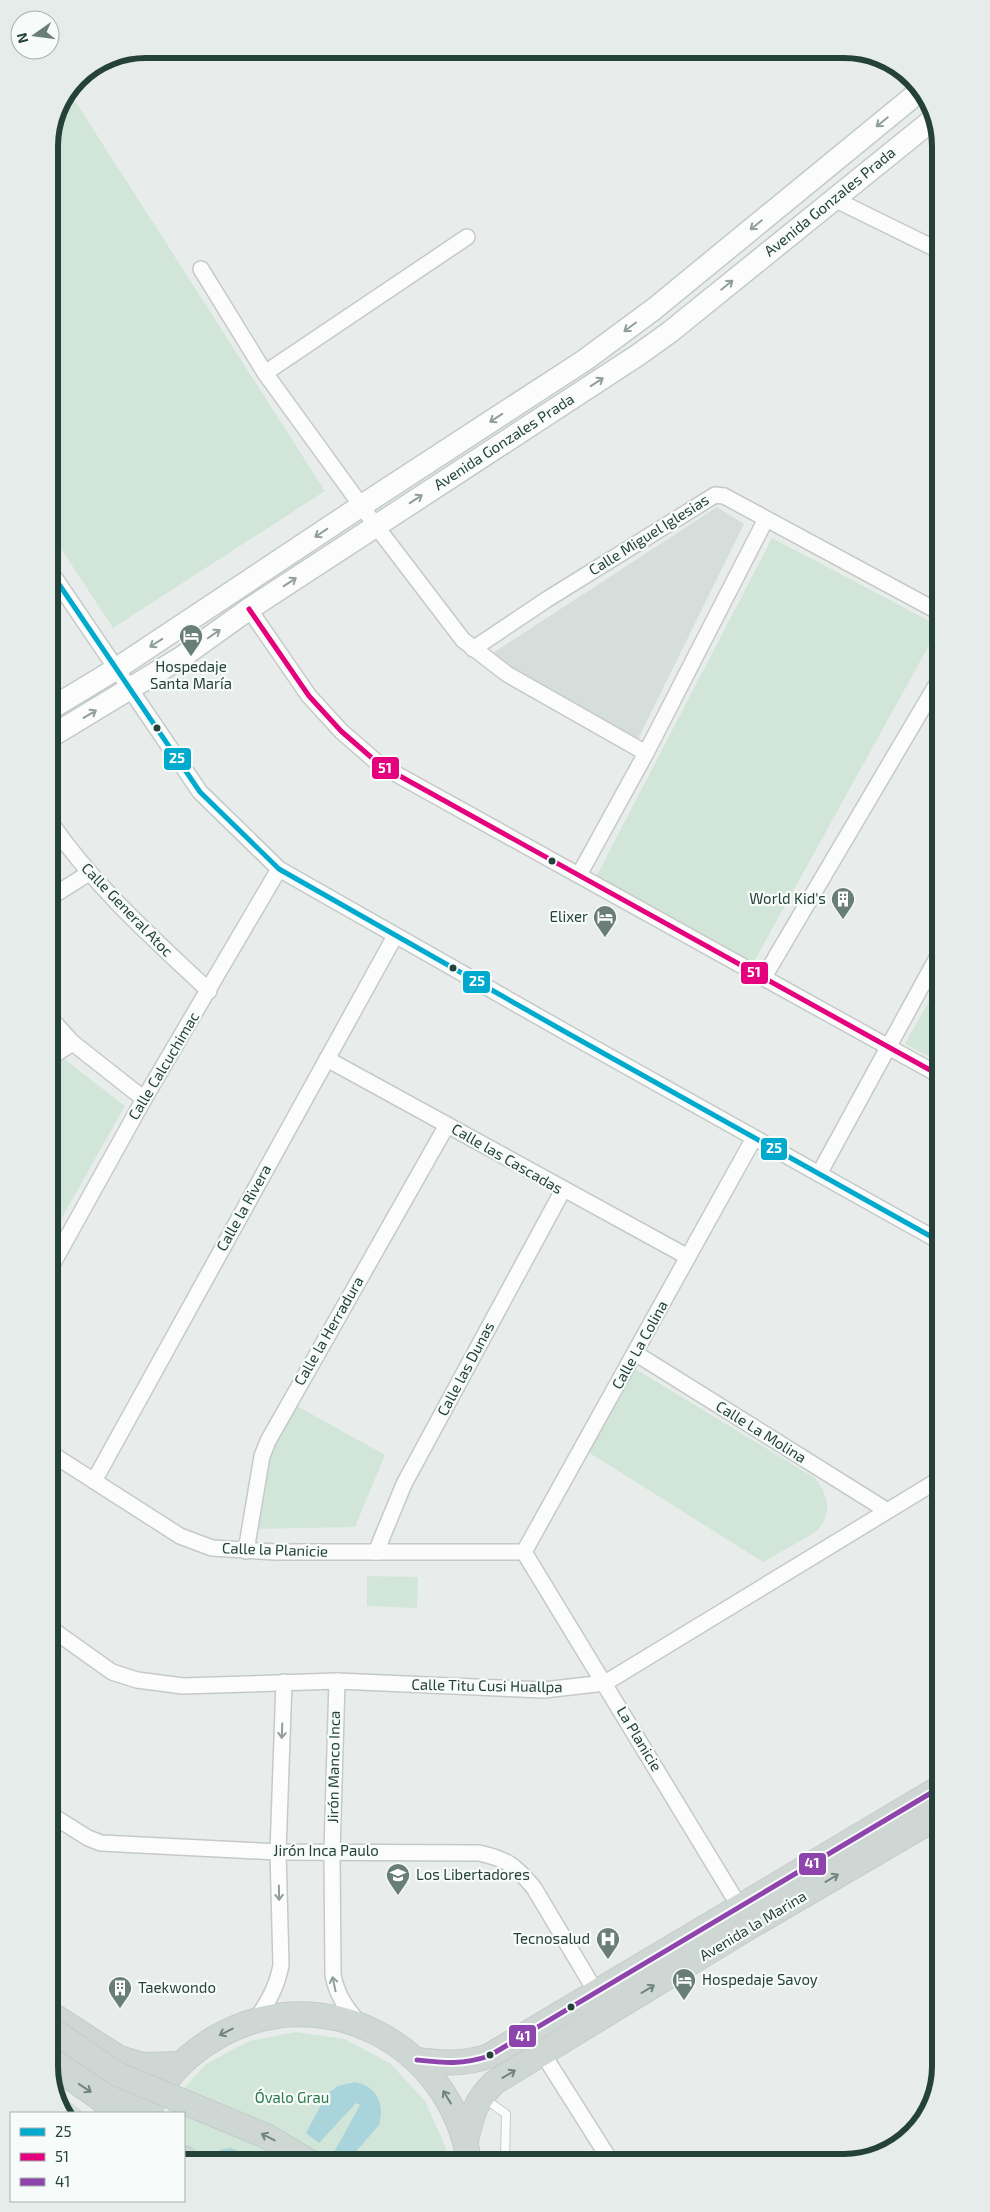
<svg xmlns="http://www.w3.org/2000/svg" width="990" height="2212" font-family="'Exo 2',sans-serif">
	<style>
		.built { fill: #d6dedb }
		.green { fill: #d1e6d8 }
		.water { fill: #a9d4db }
		.lines { fill: none; stroke-linecap: round; stroke-linejoin: round }
		.lane-casing { stroke: #c5cac8; stroke-width: 10 }
		.street-casing { stroke: #c5cac8; stroke-width: 18 }
		.secondary-casing { stroke: #c3cbc8; stroke-width: 24 }
		.primary-casing { stroke: #c3ccc9; stroke-width: 26 }
		.lane { stroke: #fcfcfc; stroke-width: 8 }
		.street { stroke: #fcfcfc; stroke-width: 15 }
		.secondary { stroke: #fcfcfc; stroke-width: 21 }
		.primary { stroke: #cfd7d5; stroke-width: 24 }
		.primary-bridge-casing { stroke: #c3ccc9; stroke-width: 26; stroke-linecap: butt }
		.primary-bridge { stroke: #cfd7d5; stroke-width: 24 }
		.bus-1-casing { stroke: #f7fbf9; stroke-width: 9 }
		.bus-2-casing { stroke: #f7fbf9; stroke-width: 9 }
		.bus-3-casing { stroke: #f7fbf9; stroke-width: 9 }
		.bus-1 { stroke: #00a9ce; stroke-width: 5 }
		.bus-2 { stroke: #e5007d; stroke-width: 5 }
		.bus-3 { stroke: #8e44ad; stroke-width: 5 }
		.oneway { stroke: #909f9b }
		.oneway2 { stroke: #718580 }
		.bus-dot { fill: #24423a; stroke: #f7fbf9; stroke-width: 2 }
		.labels { text-anchor: middle; stroke-width: 4.5; stroke-linejoin: round; paint-order: stroke }
		.street-label { font-size: 15px; fill: #24423a; stroke: #f7fbf9 }
		.poi-label { font-size: 15px; fill: #24423a; stroke: #f7fbf9; text-anchor: end }
		.park-label { font-size: 15px; fill: #2d7a4b; stroke: #f7fbf9 }
		.rim { fill: none; stroke: #24423a; stroke-width: 6 }
		.line-badge { stroke: #f7fbf9; stroke-width: 2 }
		.badge-label { font-size: 14px; text-anchor: middle; font-weight: bold; fill: #fff }
	</style>
	<rect width="100%" height="100%" fill="#e8edeb"/>
	<!-- built -->
	<g class="built">
		<path d="M717 507 744 524 638 739 512 670 493 653Z"/>
		<path d="M54 2090 85 2113H65L54 2098Z"/>
	</g>
	<!-- green -->
	<g class="green">
		<path d="M70 93 325 491 113 628 50 532 49 139Z"/>
		<path d="M772 538 937 625V631L751 967 597 875Z"/>
		<path d="M938 985 939 1062 905 1044Z"/>
		<path d="M64 1059 125 1106 52 1235 51 1068Z"/>
		<path d="M634 1368 815 1478C829 1497 833 1513 816 1532L763 1562 588 1452Z"/>
		<path d="M288 1401 385 1455 355 1527 252 1529 254 1479Z"/>
		<path d="M367 1576 418 1577 417 1608 367 1606Z"/>
		<path d="M296 2032 344 2039 390 2063 425 2101 446 2148 447 2161 184 2163V2113H167L173 2100 206 2064 249 2041Z"/>
	</g>
	<!-- water -->
	<g class="water">
		<path d="M355 2082C377 2086 385 2105 379 2125L347 2162 333 2154 360 2105 356 2103 319 2143 306 2133 327 2094 338 2086Z"/>
		<path d="M231 2148 266 2162 213 2163C212 2151 221 2149 231 2148Z"/>
	</g>
	<g class="lines">
		<!-- lane casing -->
		<g class="lane-casing">
			<path id="lane" d="M485 2099 506 2114 505 2161"/>
		</g>
		<!-- street casing -->
		<g class="street-casing">
			<g id="street">
				<path d="M834 199 936 249"/>
				<path d="M201 269 265 373 376 526 463 640 507 674 646 753"/>
				<path d="M265 373 467 237"/>
				<path d="M50 571 200 792 279 869 569 1034 939 1241"/>
				<path d="M249 609 309 696 341 731 380 765 939 1075"/>
				<path d="M473 649 546 600 715 495 724 496 937 611"/>
				<path d="M51 823C95 887 153 938 209 991"/>
				<path d="M579 875 646 753 766 519"/>
				<path d="M51 897 89 873"/>
				<path d="M764 977 938 682"/>
				<path d="M51 1019 73 1043 144 1099"/>
				<path d="M51 1057 73 1043"/>
				<path d="M327 1059 688 1257"/>
				<path d="M819 1174 938 956"/>
				<path d="M52 1265 144 1099 279 869"/>
				<path d="M635 1353 886 1510"/>
				<path d="M52 1454 180 1536 212 1548 275 1552H524"/>
				<path d="M94 1481 395 936"/>
				<path d="M246 1551 262 1456 268 1441 447 1125"/>
				<path d="M376 1552 404 1484 563 1190"/>
				<path d="M524 1552 754 1138"/>
				<path d="M524 1552 744 1914"/>
				<path d="M53 1630 112 1672 137 1680 183 1686 337 1681 544 1690 605 1683 940 1479"/>
				<path d="M337 1681 332 1851 333 1975C337 1996 346 2008 360 2024"/>
				<path d="M53 1816 88 1838 101 1843 278 1852 479 1853C507 1859 516 1866 534 1888L596 1992"/>
				<path d="M256 2020C268 2002 277 1987 281 1965L278 1852 284 1682"/>
				<path d="M543 2054 610 2160"/>
			</g>
		</g>
		<!-- secondary casing -->
		<g class="secondary-casing">
			<g id="secondary">
				<path d="M50 709 116 669 361 506 585 360 654 309 920 91"/>
				<path d="M50 737 182 657 249 609 638 355 670 332 936 117"/>
			</g>
		</g>
		<!-- primary casing -->
		<g class="primary-casing">
			<g id="primary">
				<path d="M54 2016 119 2058 143 2065 180 2064"/>
				<path d="M54 2047 112 2084 141 2113"/>
				<path d="M417 2060C445 2063 462 2065 489 2056L941 1787"/>
				<path d="M54 2066 101 2099 113 2113"/>
				<path d="M148 2113C161 2081 185 2056 215 2038 320 1976 450 2042 469 2161"/>
				<path d="M466 2141C472 2114 475 2101 495 2082L751 1926 941 1815"/>
				<path d="M184 2158 189 2163"/>
			</g>
		</g>
		<!-- lane -->
		<use href="#lane" class="lane"/>
		<!-- street -->
		<use href="#street" class="street"/>
		<!-- secondary -->
		<use href="#secondary" class="secondary"/>
		<!-- primary -->
		<use href="#primary" class="primary"/>
		<!-- primary-bridge casing -->
		<g class="primary-bridge-casing">
			<path id="primary-bridge" d="M54 2031 117 2074 266 2136 310 2162"/>
		</g>
		<!-- primary-bridge -->
		<use href="#primary-bridge" class="primary-bridge"/>
		<!-- bus-1 casing -->
		<g class="bus-1-casing">
			<path id="bus-1" d="M50 571 200 792 279 869 569 1034 939 1241"/>
		</g>
		<!-- bus-2 casing -->
		<g class="bus-2-casing">
			<path id="bus-2" d="M249 609 309 696 341 731 380 765 939 1075"/>
		</g>
		<!-- bus-3 casing -->
		<g class="bus-3-casing">
			<path id="bus-3" d="M417 2060C445 2063 462 2065 489 2056L941 1787"/>
		</g>
		<!-- bus-1 -->
		<use href="#bus-1" class="bus-1"/>
		<!-- bus-2 -->
		<use href="#bus-2" class="bus-2"/>
		<!-- bus-3 -->
		<use href="#bus-3" class="bus-3"/>
	</g>
	<!-- one-way arrows -->
	<defs><path id="oneway-shaft" d="M-6 0H5M1.5-3L5.5 0L1.5 3" fill="none" stroke-width="1.6" stroke-linecap="round" stroke-linejoin="round" transform="scale(1.25)"/></defs>
	<g class="oneway">
		<use href="#oneway-shaft" transform="translate(882 122) rotate(141)"/>
		<use href="#oneway-shaft" transform="translate(756 225) rotate(141)"/>
		<use href="#oneway-shaft" transform="translate(727 285) rotate(-39)"/>
		<use href="#oneway-shaft" transform="translate(630 327) rotate(143)"/>
		<use href="#oneway-shaft" transform="translate(597 382) rotate(-33)"/>
		<use href="#oneway-shaft" transform="translate(496 418) rotate(147)"/>
		<use href="#oneway-shaft" transform="translate(416 499) rotate(-33)"/>
		<use href="#oneway-shaft" transform="translate(321 533) rotate(146)"/>
		<use href="#oneway-shaft" transform="translate(290 582) rotate(-33)"/>
		<use href="#oneway-shaft" transform="translate(214 634) rotate(-35)"/>
		<use href="#oneway-shaft" transform="translate(156 643) rotate(147)"/>
		<use href="#oneway-shaft" transform="translate(90 714) rotate(-31)"/>
		<use href="#oneway-shaft" transform="translate(282 1731) rotate(92)"/>
		<use href="#oneway-shaft" transform="translate(279 1893) rotate(89)"/>
		<use href="#oneway-shaft" transform="translate(334 1984) rotate(-102)"/>
	</g>
	<g class="oneway2">
		<use href="#oneway-shaft" transform="translate(832 1878) rotate(-31)"/>
		<use href="#oneway-shaft" transform="translate(648 1989) rotate(-31)"/>
		<use href="#oneway-shaft" transform="translate(226 2032) rotate(153)"/>
		<use href="#oneway-shaft" transform="translate(509 2074) rotate(-31)"/>
		<use href="#oneway-shaft" transform="translate(85 2088) rotate(34)"/>
		<use href="#oneway-shaft" transform="translate(447 2097) rotate(-121)"/>
		<use href="#oneway-shaft" transform="translate(268 2137) rotate(-153)"/>
	</g>
	<!-- icons -->
	<defs>
		<g id="hotel-pin" transform="scale(1.25)"><path d="M0 17L-7.5 6A9.5 9.5 0 1 1 7.5 6Z" fill="#697e78" stroke="#f7fbf9"/><path d="M-6-4.5h1.5V1H6V5H4.5V3h-9V5H-6ZM-4 0a1.8 1.8 0 1 1 3.6 0ZM.5 0V-2.5h3Q6-2.5 6 0Z" fill="#fff"/></g>
		<g id="building-pin" transform="scale(1.25)"><path d="M0 17L-7.5 6A9.5 9.5 0 1 1 7.5 6Z" fill="#697e78" stroke="#f7fbf9"/><path d="M-4-6H4V6H1V3H-1V6H-4ZM-2.5-4.3h1.7v1.8h-1.7ZM.8-4.3h1.7v1.8H.8ZM-2.5-1h1.7V.8h-1.7ZM.8-1h1.7V.8H.8Z" fill="#fff"/></g>
		<g id="school-pin" transform="scale(1.25)"><path d="M0 17L-7.5 6A9.5 9.5 0 1 1 7.5 6Z" fill="#697e78" stroke="#f7fbf9"/><path d="M0-5L7-2L0 1L-7-2ZM-4 1L0 2.5L4 1V4Q0 6-4 4Z" fill="#fff"/></g>
		<g id="hospital-pin" transform="scale(1.25)"><path d="M0 17L-7.5 6A9.5 9.5 0 1 1 7.5 6Z" fill="#697e78" stroke="#f7fbf9"/><path d="M-5-5h3v3.5h4V-5h3V5h-3V1.5h-4V5h-3Z" fill="#fff"/></g>
	</defs>
	<g fill-rule="evenodd">
		<use href="#hotel-pin" x="191" y="636"/>
		<use href="#building-pin" x="843" y="899"/>
		<use href="#hotel-pin" x="605" y="917"/>
		<use href="#school-pin" x="398" y="1875"/>
		<use href="#hospital-pin" x="608" y="1939"/>
		<use href="#hotel-pin" x="684" y="1980"/>
		<use href="#building-pin" x="120" y="1988"/>
	</g>
	<!-- markers -->
	<g class="bus-dot">
		<circle cx="157" cy="728" r="4.5"/>
		<circle cx="552" cy="861" r="4.5"/>
		<circle cx="453" cy="968" r="4.5"/>
		<circle cx="571" cy="2007" r="4.5"/>
		<circle cx="490" cy="2055" r="4.5"/>
	</g>
	<g class="labels">
		<!-- street labels -->
		<g class="street-label">
			<text transform="translate(830 202) rotate(-39)" y="5">Avenida Gonzales Prada</text>
			<text transform="translate(504 442) rotate(-33)" y="5">Avenida Gonzales Prada</text>
			<text transform="translate(649 535) rotate(-32)" y="5">Calle Miguel Iglesias</text>
			<text transform="translate(127 910) rotate(46)" y="5">Calle General Atoc</text>
			<text transform="translate(164 1066) rotate(-59)" y="5">Calle Calcuchimac</text>
			<text transform="translate(507 1159) rotate(30)" y="5">Calle las Cascadas</text>
			<text transform="translate(244 1208) rotate(-61)" y="5">Calle la Rivera</text>
			<text transform="translate(329 1331) rotate(-60)" y="5">Calle la Herradura</text>
			<text transform="translate(640 1345) rotate(-61)" y="5">Calle La Colina</text>
			<text transform="translate(466 1369) rotate(-62)" y="5">Calle las Dunas</text>
			<text transform="translate(761 1432) rotate(32)" y="5">Calle La Molina</text>
			<text transform="translate(275 1550) rotate(2)" y="5">Calle la Planicie</text>
			<text transform="translate(487 1686) rotate(1)" y="5">Calle Titu Cusi Huallpa</text>
			<text transform="translate(639 1739) rotate(59)" y="5">La Planicie</text>
			<text transform="translate(334 1767) rotate(-89)" y="5">Jirón Manco Inca</text>
			<text x="326" y="1856">Jirón Inca Paulo</text>
			<text transform="translate(753 1926) rotate(-31)" y="5">Avenida la Marina</text>
		</g>
		<!-- poi labels -->
		<g class="poi-label">
			<text x="191" y="672" text-anchor="middle">Hospedaje<tspan x="191" dy="17">Santa María</tspan></text>
			<text x="826" y="904">World Kid's</text>
			<text x="588" y="922">Elixer</text>
			<text x="416" y="1880" text-anchor="start">Los Libertadores</text>
			<text x="590" y="1944">Tecnosalud</text>
			<text x="702" y="1985" text-anchor="start">Hospedaje Savoy</text>
			<text x="138" y="1993" text-anchor="start">Taekwondo</text>
		</g>
		<!-- park labels -->
		<g class="park-label">
			<text x="292" y="2103">Óvalo Grau</text>
		</g>
	</g>
	<!-- crop -->
	<path d="M0 0H990V2212H0ZM146 58H844A88 88 0 0 1 932 146V2066A88 88 0 0 1 844 2154H146A88 88 0 0 1 58 2066V146A88 88 0 0 1 146 58Z" fill="#e6ecea" fill-rule="evenodd"/>
	<path class="rim" d="M146 58H844A88 88 0 0 1 932 146V2066A88 88 0 0 1 844 2154H146A88 88 0 0 1 58 2066V146A88 88 0 0 1 146 58Z"/>
	<g class="line-badge">
		<rect x="163" y="747" width="29" height="24" rx="5" fill="#00a9ce"/>
		<rect x="371" y="756" width="29" height="24" rx="5" fill="#e5007d"/>
		<rect x="740" y="961" width="29" height="24" rx="5" fill="#e5007d"/>
		<rect x="462" y="970" width="29" height="24" rx="5" fill="#00a9ce"/>
		<rect x="760" y="1137" width="28" height="24" rx="5" fill="#00a9ce"/>
		<rect x="798" y="1852" width="29" height="24" rx="5" fill="#8e44ad"/>
		<rect x="508" y="2024" width="29" height="24" rx="5" fill="#8e44ad"/>
	</g>
	<g class="badge-label">
		<text x="177" y="763">25</text>
		<text x="385" y="773">51</text>
		<text x="754" y="977">51</text>
		<text x="477" y="986">25</text>
		<text x="774" y="1153">25</text>
		<text x="812" y="1868">41</text>
		<text x="523" y="2041">41</text>
	</g>
	<!-- legend -->
	<rect x="10" y="2112" width="175" height="90" fill="#f7fbf9" stroke="#a3b1ad"/>
	<rect x="20" y="2128" width="25" height="8" fill="#00a9ce" stroke="#a3b1ad"/>
	<text x="55" y="2137" font-size="15" fill="#24423a">25</text>
	<rect x="20" y="2153" width="25" height="8" fill="#e5007d" stroke="#a3b1ad"/>
	<text x="55" y="2162" font-size="15" fill="#24423a">51</text>
	<rect x="20" y="2178" width="25" height="8" fill="#8e44ad" stroke="#a3b1ad"/>
	<text x="55" y="2187" font-size="15" fill="#24423a">41</text>
	<!-- north arrow -->
	<g transform="translate(35 35) rotate(256)"><circle r="24" fill="#f7fbf9" stroke="#a3b1ad"/>
	<path d="M0-4L9 19L0 12L-9 19Z" fill="#697e78"/>
	<text y="-8" font-size="14" font-weight="bold" text-anchor="middle" fill="#24423a">N</text>
	</g>
</svg>
